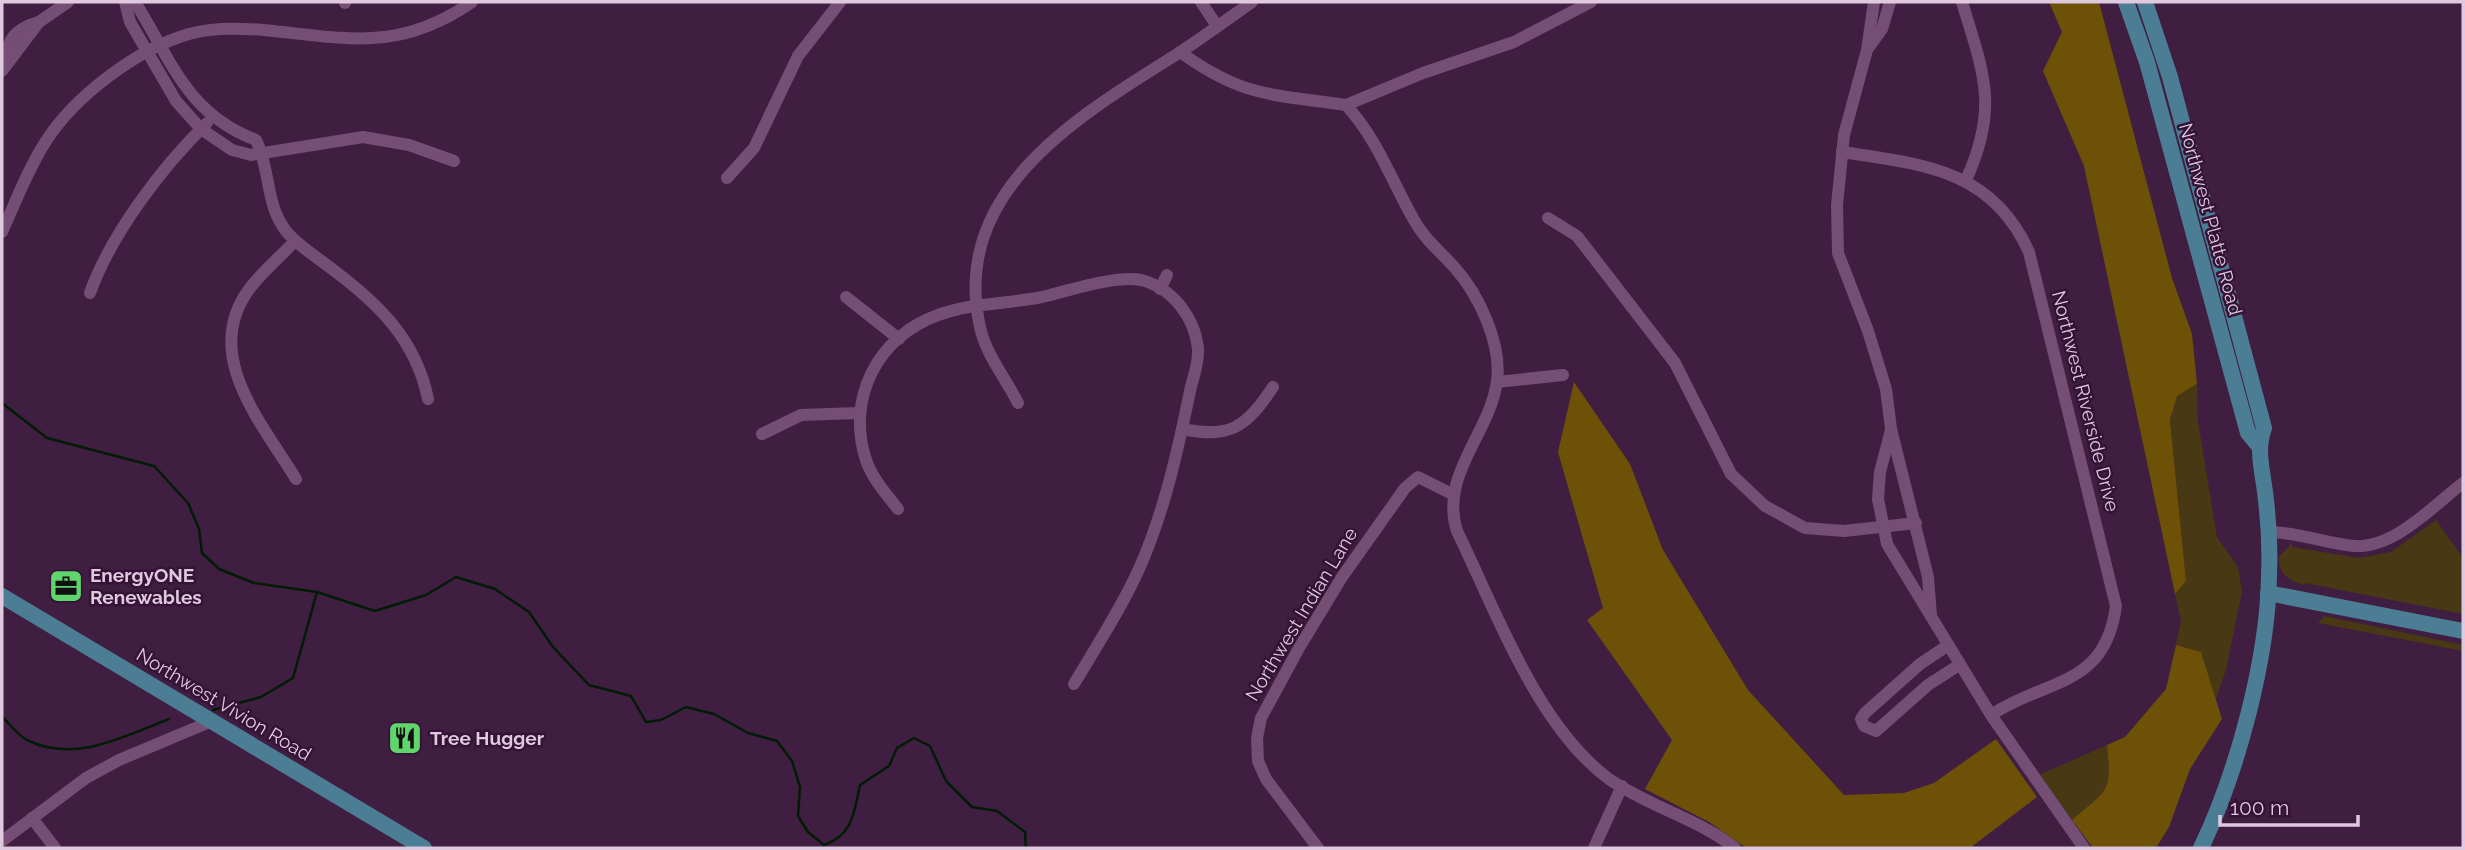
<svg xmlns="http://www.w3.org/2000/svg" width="2465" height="850" font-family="Raleway,sans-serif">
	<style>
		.green { fill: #483813 }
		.forest { fill: #6c5107 }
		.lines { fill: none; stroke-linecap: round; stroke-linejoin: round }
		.stream { stroke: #011c04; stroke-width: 2.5 }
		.minor { stroke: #744e75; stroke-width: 12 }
		.major { stroke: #4b7d94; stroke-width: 16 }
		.labels { text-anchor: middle; stroke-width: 5; stroke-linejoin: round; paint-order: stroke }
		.street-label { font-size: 19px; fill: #dfc9df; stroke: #351337 }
		.poi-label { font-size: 19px; font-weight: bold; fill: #dfc9df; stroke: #351337; text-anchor: start }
	</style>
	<rect width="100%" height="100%" fill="#401e41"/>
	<!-- green -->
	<g class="green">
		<path d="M2197 384 2198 421 2217 537 2238 567 2242 591 2226 670 2215 701 2201 652 2176 645 2181 621 2175 594 2186 581 2170 420 2177 396Z"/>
		<path d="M2436 520 2463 558V614L2305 583 2304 585C2289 581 2278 574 2279 557L2292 543V547L2359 558 2391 552Z"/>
		<path d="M2324 616 2463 645V651L2318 623Z"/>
		<path d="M2107 745C2112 793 2108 789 2072 820L2039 775Z"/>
	</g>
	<!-- forest -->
	<g class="forest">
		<path d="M2049 2H2099L2172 278 2192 334 2197 384 2177 396 2170 420 2186 581 2175 594 2084 166 2043 71 2062 32Z"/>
		<path d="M1574 382 1630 464 1663 550 1748 690 1844 795 1904 793 1934 783 1996 739 2037 797 1970 848H1746L1709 822 1645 789 1672 740 1587 620 1603 608 1558 452Z"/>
		<path d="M2176 645 2201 652 2222 719 2190 769 2169 827 2156 848H2093L2072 820C2108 789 2112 793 2107 745L2125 737 2166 689Z"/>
	</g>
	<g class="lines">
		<!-- stream -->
		<g class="stream">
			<path d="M2 403 47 438 154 466 188 503 199 529 202 553 219 569 254 583 317 592"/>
			<path d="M213 710 261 697 293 678 317 592 375 611 426 595 456 577 495 589 529 612 553 647 589 685 631 696 646 722 661 720 686 707 714 714 748 733 777 741 792 761 800 787 798 816 808 832 824 845C853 835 854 813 860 785L889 766 897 748 914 738 930 746 946 781 972 807 997 811 1025 832 1026 848"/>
			<path d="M2 717C12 725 16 735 29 741 76 763 125 736 169 719"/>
		</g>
		<!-- minor -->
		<g class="minor">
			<path d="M125 2 130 22 176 101 201 129 232 150 251 155 363 137 409 145 454 161"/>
			<path d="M135 2C172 61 186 113 256 140 271 170 265 204 286 231 298 246 317 257 332 269 379 304 416 340 428 399"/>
			<path d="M1201 2 1217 26"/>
			<path d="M1874 2 1867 50 1844 135 1837 205 1838 253 1868 331 1886 389 1891 429 1928 577 1931 616"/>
			<path d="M1962 2C1984 74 1999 108 1966 180"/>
			<path d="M345 3V2"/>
			<path d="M1869 47 1882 29 1890 2"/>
			<path d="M1180 52C1244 98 1272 94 1346 105 1378 140 1391 180 1414 220 1424 239 1441 252 1455 268 1479 295 1502 344 1497 381 1490 434 1439 475 1457 531 1496 611 1537 726 1609 779 1649 807 1697 818 1735 848"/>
			<path d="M6 61C6 39 18 27 39 22"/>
			<path d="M2 71 39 22 68 2"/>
			<path d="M1346 105 1423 73 1514 42 1591 2"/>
			<path d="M1842 152C1922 164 1992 169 2029 252L2116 606C2105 688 2047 678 1991 715"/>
			<path d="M727 178 754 148 798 56 840 2"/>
			<path d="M1548 218 1577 236 1675 363 1731 474 1765 506 1805 528 1844 531 1916 523"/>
			<path d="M2 232C16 201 28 169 46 141 75 96 137 49 189 34 212 27 239 28 263 30 346 38 398 53 472 2"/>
			<path d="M295 241C281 256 263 271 250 288 200 354 262 423 296 479"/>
			<path d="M1160 289 1167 275"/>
			<path d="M90 293C111 234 162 167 207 123"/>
			<path d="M846 297 899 339"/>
			<path d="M1497 382 1563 375"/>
			<path d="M1018 403C1005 377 986 355 980 327 949 188 1084 113 1182 51 1206 35 1229 18 1252 2"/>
			<path d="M1182 429C1231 439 1246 427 1273 387"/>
			<path d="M1891 430 1880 472 1878 499 1887 544 1991 715 2084 848"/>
			<path d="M762 434 801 415 858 413"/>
			<path d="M898 509C886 494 872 478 866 460 846 399 877 337 938 315 970 303 1008 304 1042 297 1068 291 1115 275 1141 280 1173 288 1195 318 1198 349 1199 364 1193 377 1190 391 1178 450 1164 513 1139 569 1121 609 1096 647 1074 684"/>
			<path d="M2269 532C2299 532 2326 544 2355 546 2395 548 2434 505 2463 483"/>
			<path d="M1947 646 1920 664 1865 713 1861 719 1864 726 1876 731 1928 685 1959 665"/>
			<path d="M32 818 55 848"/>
			<path d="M2 841 86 778 119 760 212 721"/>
			<path d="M1318 848 1266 779 1258 761 1257 738 1261 718 1299 648 1342 577 1405 488 1418 477 1452 494"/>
			<path d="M1594 848 1622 786"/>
		</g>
		<!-- major -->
		<g class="major">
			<path d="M2126 2 2147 62 2248 433 2258 445"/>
			<path d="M2145 2 2170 77 2264 428C2255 452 2264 475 2266 501 2269 525 2270 551 2269 575 2268 659 2237 773 2201 848"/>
			<path d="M2268 593 2463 631"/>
			<path d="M2 596 424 848"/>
		</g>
	</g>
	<!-- icons -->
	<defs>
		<g id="office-square" transform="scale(1.75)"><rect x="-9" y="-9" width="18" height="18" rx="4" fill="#5fd56b" stroke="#351337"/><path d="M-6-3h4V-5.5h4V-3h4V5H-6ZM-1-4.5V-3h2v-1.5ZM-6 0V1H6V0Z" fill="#111"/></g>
		<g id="restaurant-square" transform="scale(1.75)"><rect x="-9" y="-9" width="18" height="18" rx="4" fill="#5fd56b" stroke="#351337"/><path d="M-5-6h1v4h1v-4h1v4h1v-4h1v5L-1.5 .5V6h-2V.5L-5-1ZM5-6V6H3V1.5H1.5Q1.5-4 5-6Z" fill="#111"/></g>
	</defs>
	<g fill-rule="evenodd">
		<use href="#office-square" x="66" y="586"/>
		<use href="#restaurant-square" x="405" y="738"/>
	</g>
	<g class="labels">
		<!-- street labels -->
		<g class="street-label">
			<text transform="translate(2211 219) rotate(75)" y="7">Northwest Platte Road</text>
			<text transform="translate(2086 401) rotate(76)" y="7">Northwest Riverside Drive</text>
			<text transform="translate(1301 614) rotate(-59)" y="7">Northwest Indian Lane</text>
			<text transform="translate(224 704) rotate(31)" y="7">Northwest Vivion Road</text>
		</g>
		<!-- poi labels -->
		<g class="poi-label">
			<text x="90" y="582">EnergyONE<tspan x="90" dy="22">Renewables</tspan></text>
			<text x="430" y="745">Tree Hugger</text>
		</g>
	</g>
	<!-- border -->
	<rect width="2465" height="850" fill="none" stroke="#dfc9df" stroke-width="7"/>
	<!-- scale -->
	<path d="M2220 815v10h138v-10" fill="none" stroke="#dfc9df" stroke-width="3.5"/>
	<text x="2230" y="815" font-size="21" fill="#dfc9df" stroke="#351337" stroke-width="5" paint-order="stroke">100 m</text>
</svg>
